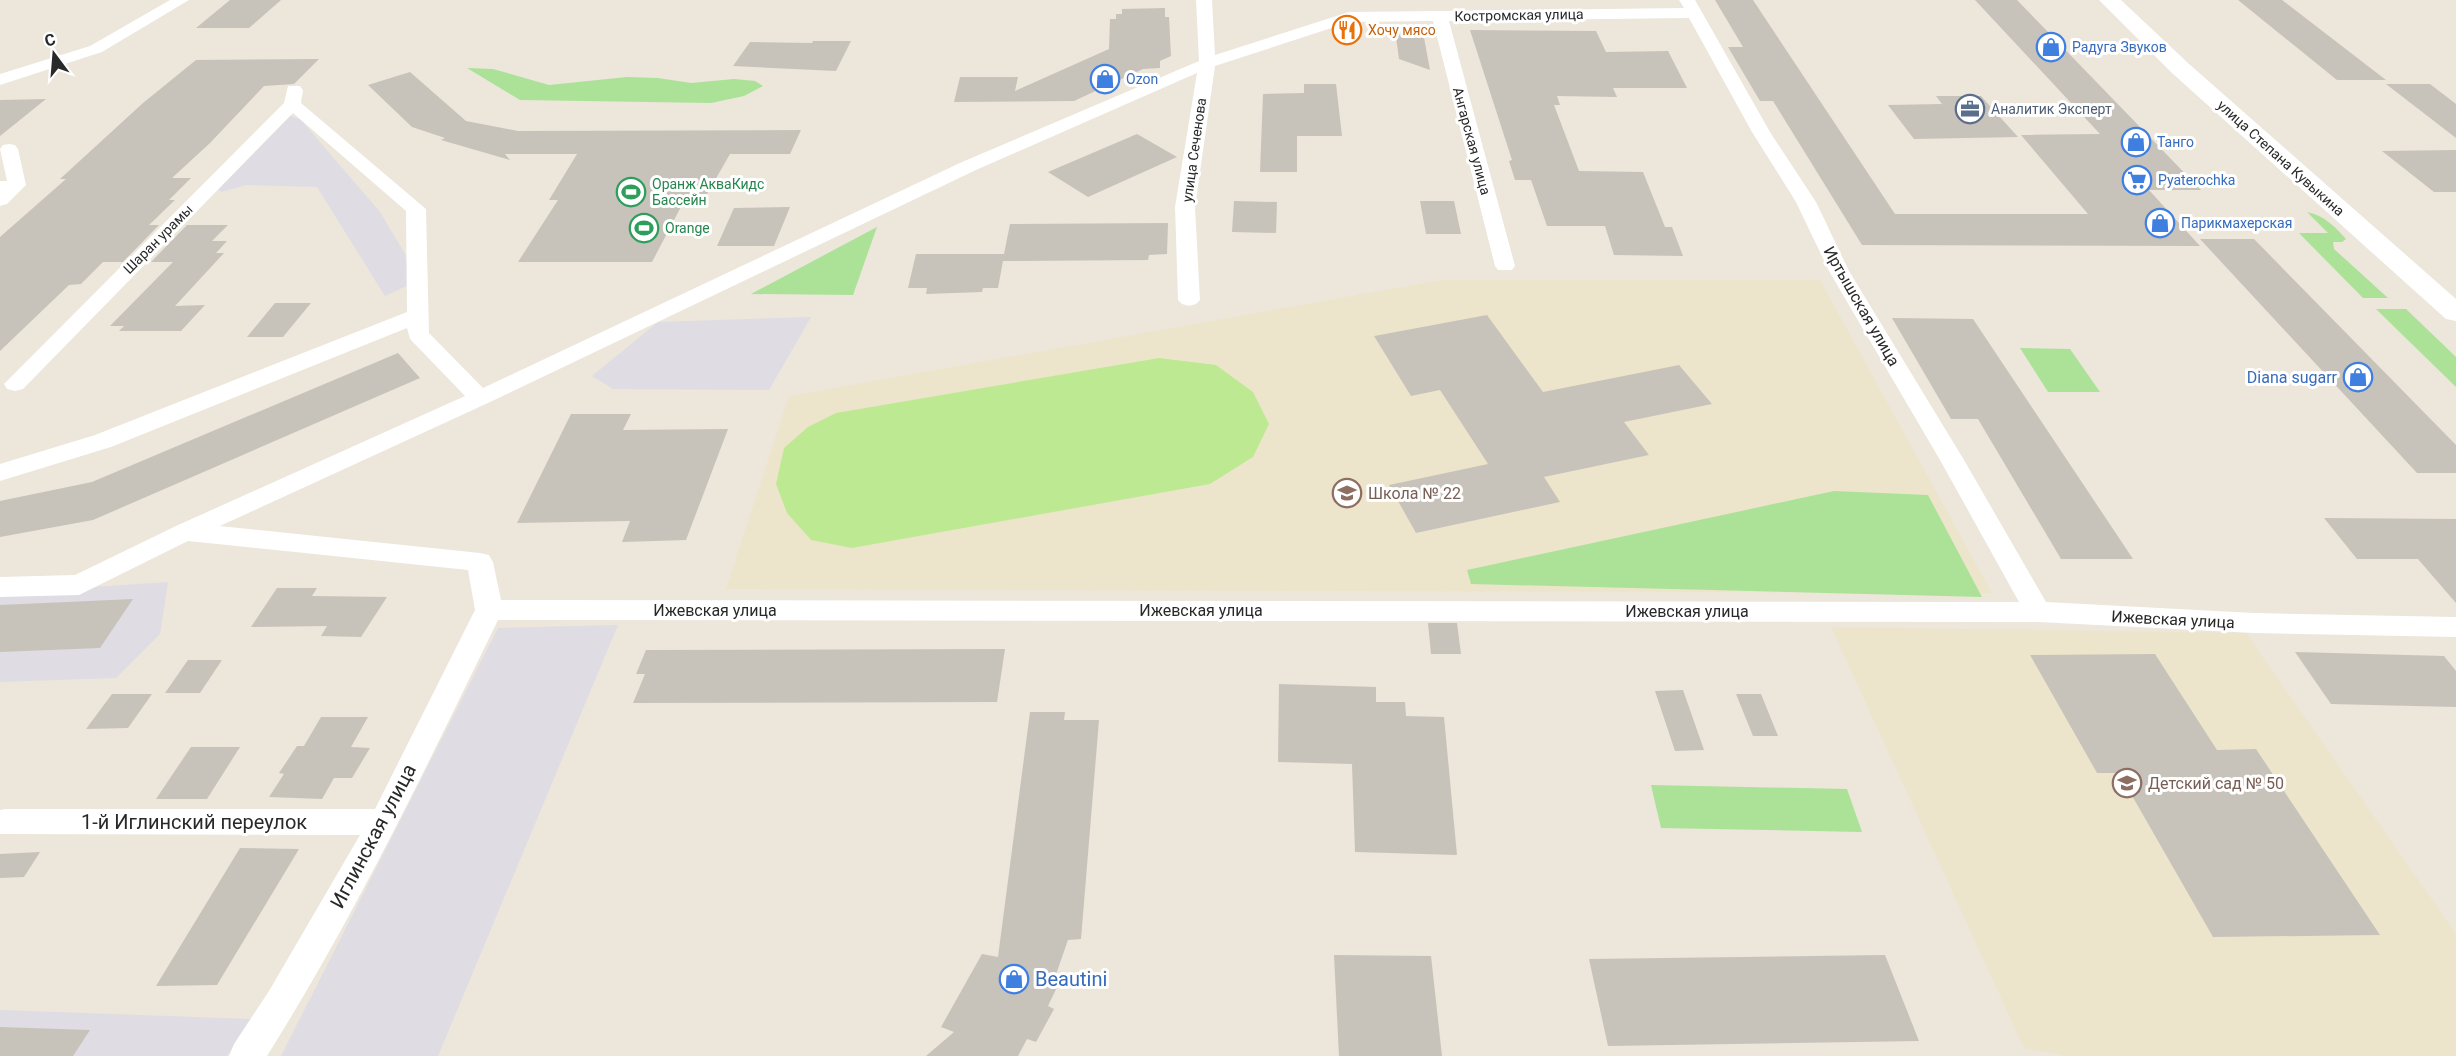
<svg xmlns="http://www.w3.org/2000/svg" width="2456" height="1056" font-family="Roboto,sans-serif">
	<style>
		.industrial { fill: #dfdce4 }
		.education { fill: #ede5cb }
		.green { fill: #abe298 }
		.pitch { fill: #bee993 }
		.building { fill: #c7c3bb }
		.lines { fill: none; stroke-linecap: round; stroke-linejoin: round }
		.minor { fill: #fff; fill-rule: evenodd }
		.secondary { fill: #fff; fill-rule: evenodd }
		.labels { text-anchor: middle; stroke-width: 6; stroke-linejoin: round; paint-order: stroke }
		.far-street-label { font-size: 14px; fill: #292929; stroke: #fff }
		.far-food-label { font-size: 14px; fill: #c56008; stroke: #fff; text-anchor: start }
		.far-shop-label { font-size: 14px; fill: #366cbe; stroke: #fff; text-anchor: start }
		.far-service-label { font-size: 14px; fill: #4e5e75; stroke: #fff; text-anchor: start }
		.far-leisure-label { font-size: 14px; fill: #27864d; stroke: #fff; text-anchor: start }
		.street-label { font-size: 16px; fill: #292929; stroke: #fff }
		.shop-label { font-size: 16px; fill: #366cbe; stroke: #fff; text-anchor: end }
		.education-label { font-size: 16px; fill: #785e54; stroke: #fff; text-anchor: start }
		.near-street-label { font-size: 20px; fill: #292929; stroke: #fff }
		.near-shop-label { font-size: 20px; fill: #366cbe; stroke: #fff; text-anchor: start }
	</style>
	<rect width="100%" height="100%" fill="#ece6db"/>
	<!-- industrial -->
	<g class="industrial">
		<path d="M289 115 301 120 380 212 405 254 411 284 385 296 317 187 246 185 221 192 218 189Z"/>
		<path d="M811 317 769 390 613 389 592 376 658 322Z"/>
		<path d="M168 582 160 634 116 678 0 682V593Z"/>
		<path d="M618 625 438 1056H281L498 628Z"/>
		<path d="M0 1010 251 1019 227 1056H0Z"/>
	</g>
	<!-- education -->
	<g class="education">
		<path d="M1442 280H1820L1992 593 726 589 789 396Z"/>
		<path d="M1831 627 2246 633 2456 934V1056H2068L2024 1048Z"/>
	</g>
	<!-- green -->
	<g class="green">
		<path d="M467 68 493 69 549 85 627 77 658 78 691 83 734 79 755 81 763 86 744 96 711 103 520 100Z"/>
		<path d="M2307 212C2325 216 2334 226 2346 239L2342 242H2333L2334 249 2388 298H2363L2299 233H2328Z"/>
		<path d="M877 227 853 295 751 294Z"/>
		<path d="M2376 309H2406L2456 357V387Z"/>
		<path d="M2020 348 2070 349 2100 392H2048Z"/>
		<path d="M1834 491 1928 495 1982 597 1471 584 1467 570Z"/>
		<path d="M1651 785 1847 789 1862 832 1661 828Z"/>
	</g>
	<!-- pitch -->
	<path class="pitch" d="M1159 358 1216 365 1253 392 1269 424 1253 457 1210 484 852 548 811 540 787 513 776 484 784 448 808 427 836 413Z"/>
	<!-- building -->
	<g class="building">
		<path d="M230 0H281L249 28H196Z"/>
		<path d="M1715 0H1753L1895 214H2088L2021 135 2100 134 1975 0H2017L2201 190H2149L2200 246 1862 245 1773 101H1760L1728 47H1743Z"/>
		<path d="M2238 0H2282L2386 80H2337Z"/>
		<path d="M1165 8V17H1169L1171 56 1160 61V68L1143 69 1074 101 954 102 960 77H1018L1015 91 1109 49 1110 19H1116V14H1122V9Z"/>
		<path d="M1422 27 1430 70 1399 59 1395 29Z"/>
		<path d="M1470 30 1596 31 1606 52 1668 51 1687 88H1613L1617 97 1557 96 1560 105H1554L1579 171 1643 172 1665 227H1672L1683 256 1614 255 1605 226H1547L1531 180H1515L1509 161 1512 160Z"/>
		<path d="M813 41H851L836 71 733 66 750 42 812 43Z"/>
		<path d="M319 59 294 84 264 86 210 143 172 178H191L169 200H175L149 225H159L123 262H103L81 284 69 285 0 351V237L66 179H60L143 103 196 60Z"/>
		<path d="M410 72 466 121 518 131 801 130 790 154H730L703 201H684L652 262H518L558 200H549L577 154H505L510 160 441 140 445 138 412 127 368 85Z"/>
		<path d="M1304 84H1336L1342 136H1297V172H1260L1263 94 1304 93Z"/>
		<path d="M2386 84H2430L2456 104V138Z"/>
		<path d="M1936 96H1981L2018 137 1914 139 1888 105 1942 104Z"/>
		<path d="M46 99 0 136V100Z"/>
		<path d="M1137 134 1177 157 1088 197 1048 172Z"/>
		<path d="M2456 150V192H2434L2382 151Z"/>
		<path d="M1234 201 1277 202 1276 233 1232 232Z"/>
		<path d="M1420 201H1454L1461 234H1426Z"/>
		<path d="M790 207 774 246H717L734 208Z"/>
		<path d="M1168 223 1167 254 1149 255 1148 260 1003 261 998 288H983L982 292 926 294 927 288H908L916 254H1004L1010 224Z"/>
		<path d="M187 225H228L212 241H227L216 253H224L175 306 205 305 181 331H119L124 326H110L173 262H151Z"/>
		<path d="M2200 239H2254L2456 445V473H2417Z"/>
		<path d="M275 303H311L283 337H247Z"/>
		<path d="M1487 315 1543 392 1679 365 1712 404 1624 422 1649 455 1544 477 1560 502 1416 533 1389 485 1488 464 1440 390 1411 396 1374 336Z"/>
		<path d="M1892 318 1973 319 2133 559H2061L1978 419H1951Z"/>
		<path d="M398 353 420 378 93 520 0 537V501L92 482Z"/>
		<path d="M571 414H631L623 430 728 429 686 540 622 542 630 521 517 523Z"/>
		<path d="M2324 518 2456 519V603L2418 559H2357Z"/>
		<path d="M277 588H317L312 596 387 597 361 637 321 636 327 626 251 627Z"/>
		<path d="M133 599 100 648 0 652V605Z"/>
		<path d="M1428 623H1457L1461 654H1431Z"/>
		<path d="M1005 649 997 702 633 703 645 674H636L646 650Z"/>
		<path d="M2295 652 2444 656 2456 671V707L2331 704Z"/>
		<path d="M2155 654 2217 750 2256 749 2380 935 2213 937 2119 773H2097L2030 655Z"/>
		<path d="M188 660H222L200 693H165Z"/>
		<path d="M1279 684 1376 687V702H1405L1406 716 1444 717 1457 855 1355 852 1352 764 1278 762Z"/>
		<path d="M1683 690 1704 750 1675 751 1655 691Z"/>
		<path d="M112 694H152L128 728 86 729Z"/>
		<path d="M1736 694H1761L1778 736H1753Z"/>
		<path d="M1030 712H1065L1064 720H1099L1081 939 1068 940 1053 983 1058 985 1048 1006 1054 1009 1036 1042 1027 1039 1018 1056H926L954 1032 941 1027 982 954 998 957Z"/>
		<path d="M321 717H368L351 747 370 748 352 778H334L322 799 269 797 284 774 279 773 297 746H304Z"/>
		<path d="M191 747H240L207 799H156Z"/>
		<path d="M240 848 299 849 217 985 156 986Z"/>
		<path d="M40 852 24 877 0 878V854Z"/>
		<path d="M1334 955 1431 956 1442 1056H1339Z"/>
		<path d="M1885 955 1919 1041 1608 1046 1589 959Z"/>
		<path d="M0 1027 90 1030 73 1056H0Z"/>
	</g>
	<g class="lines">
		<!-- minor -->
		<g class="minor">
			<path d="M170 0H189L102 52 0 85V74L90 46Z"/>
			<path d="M1196 0H1212L1215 55 1349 12 1684 8 1679 0H1695L1770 132 1816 202 1849 271 1964 460 2046 602 2254 613 2456 617V637L2254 633 2038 622 498 620C426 768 355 916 267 1056H229L234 1044 269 991 360 835 0 834V810L5 809H375L475 610 468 570 188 541 79 595 0 597V577L75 575 176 526 465 396 410 339 407 328 111 447 0 481V464L95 435 407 312 406 211 293 113 23 389 15 391 7 389 4 384 284 103 288 86H300L303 90 301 103 426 209 429 333 483 388 962 162 1199 61ZM1689 18 1752 132 1796 202 1829 271 1940 460 2019 602 501 600 493 562 489 555 480 553 220 526 488 403 976 170 1197 73 1175 207 1178 300 1182 304 1189 306 1196 304 1200 300 1195 207 1215 66 1350 22 1433 21 1495 266 1498 270H1512L1515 266 1449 21Z"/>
			<path d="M9 144 15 145 18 149 26 185 7 204 0 206V181H7L0 149 3 145Z"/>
		</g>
		<!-- secondary -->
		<path class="secondary" d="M2099 0H2121L2188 63 2456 299V321L2446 319 2172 73Z"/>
	</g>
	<!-- icons -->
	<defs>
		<g id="restaurant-ring" transform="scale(1.5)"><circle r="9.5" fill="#fff" stroke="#e8710a" stroke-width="1.5"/><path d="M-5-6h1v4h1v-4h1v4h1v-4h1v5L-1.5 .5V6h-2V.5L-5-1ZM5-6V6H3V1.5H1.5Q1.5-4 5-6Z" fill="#e8710a"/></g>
		<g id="shop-ring" transform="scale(1.5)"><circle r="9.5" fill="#fff" stroke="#3f7fe0" stroke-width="1.5"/><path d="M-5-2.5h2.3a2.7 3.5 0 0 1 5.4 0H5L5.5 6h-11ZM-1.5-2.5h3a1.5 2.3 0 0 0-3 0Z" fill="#3f7fe0"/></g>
		<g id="office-ring" transform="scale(1.5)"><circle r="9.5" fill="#fff" stroke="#5c6f8a" stroke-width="1.5"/><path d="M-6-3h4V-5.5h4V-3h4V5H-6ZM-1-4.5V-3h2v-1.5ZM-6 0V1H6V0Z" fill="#5c6f8a"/></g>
		<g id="supermarket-ring" transform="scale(1.5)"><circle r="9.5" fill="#fff" stroke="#3f7fe0" stroke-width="1.5"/><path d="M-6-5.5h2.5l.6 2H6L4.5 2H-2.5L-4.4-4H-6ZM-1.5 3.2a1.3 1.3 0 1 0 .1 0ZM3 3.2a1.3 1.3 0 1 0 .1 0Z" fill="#3f7fe0"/></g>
		<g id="stadium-ring" transform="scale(1.5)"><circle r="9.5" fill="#fff" stroke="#2e9e5b" stroke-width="1.5"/><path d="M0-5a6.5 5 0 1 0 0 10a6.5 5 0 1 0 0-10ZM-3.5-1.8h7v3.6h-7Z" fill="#2e9e5b"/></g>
		<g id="school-ring" transform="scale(1.5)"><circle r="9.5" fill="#fff" stroke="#8d6e63" stroke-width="1.5"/><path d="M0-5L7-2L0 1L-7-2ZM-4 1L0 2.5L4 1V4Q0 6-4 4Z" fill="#8d6e63"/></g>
	</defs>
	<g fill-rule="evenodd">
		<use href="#restaurant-ring" x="1347" y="30"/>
		<use href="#shop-ring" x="2051" y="47"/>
		<use href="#shop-ring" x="1105" y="79"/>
		<use href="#office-ring" x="1970" y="109"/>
		<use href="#shop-ring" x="2136" y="142"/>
		<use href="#supermarket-ring" x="2137" y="180"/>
		<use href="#stadium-ring" x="631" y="192"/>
		<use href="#shop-ring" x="2160" y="223"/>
		<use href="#stadium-ring" x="644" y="228"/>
		<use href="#shop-ring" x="2358" y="377"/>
		<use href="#school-ring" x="1347" y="493"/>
		<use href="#school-ring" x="2127" y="783"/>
		<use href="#shop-ring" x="1014" y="979"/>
	</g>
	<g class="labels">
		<!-- far-street labels -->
		<g class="far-street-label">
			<text transform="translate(1519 15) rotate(-1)" y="5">Костромская улица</text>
			<text transform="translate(1472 141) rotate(75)" y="5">Ангарская улица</text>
			<text transform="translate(1194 150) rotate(-82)" y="5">улица Сеченова</text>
			<text transform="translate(2281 158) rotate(42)" y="5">улица Степана Кувыкина</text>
			<text transform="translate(158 239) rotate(-45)" y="5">Шаран урамы</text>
		</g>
		<!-- far-food labels -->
		<g class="far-food-label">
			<text x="1368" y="35">Хочу мясо</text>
		</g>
		<!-- far-shop labels -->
		<g class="far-shop-label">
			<text x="2072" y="52">Радуга Звуков</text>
			<text x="1126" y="84">Ozon</text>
			<text x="2157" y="147">Танго</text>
			<text x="2158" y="185">Pyaterochka</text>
			<text x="2181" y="228">Парикмахерская</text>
		</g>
		<!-- far-service labels -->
		<g class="far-service-label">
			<text x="1991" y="114">Аналитик Эксперт</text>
		</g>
		<!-- far-leisure labels -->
		<g class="far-leisure-label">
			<text x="652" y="189">Оранж АкваКидс<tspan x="652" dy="16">Бассейн</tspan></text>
			<text x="665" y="233">Orange</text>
		</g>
		<!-- street labels -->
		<g class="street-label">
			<text transform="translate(1862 306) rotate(60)" y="6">Иртышская улица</text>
			<text x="715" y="616">Ижевская улица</text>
			<text x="1201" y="616">Ижевская улица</text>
			<text x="1687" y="617">Ижевская улица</text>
			<text transform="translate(2173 619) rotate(3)" y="6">Ижевская улица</text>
		</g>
		<!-- shop labels -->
		<g class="shop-label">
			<text x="2337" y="383">Diana sugarr</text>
		</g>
		<!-- education labels -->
		<g class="education-label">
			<text x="1368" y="499">Школа № 22</text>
			<text x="2148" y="789">Детский сад № 50</text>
		</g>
		<!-- near-street labels -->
		<g class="near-street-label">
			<text x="194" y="829">1-й Иглинский переулок</text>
			<text transform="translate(373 836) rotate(-62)" y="7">Иглинская улица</text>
		</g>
		<!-- near-shop labels -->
		<g class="near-shop-label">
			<text x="1035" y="986">Beautini</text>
		</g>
	</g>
	<!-- north arrow -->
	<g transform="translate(54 54) rotate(344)" stroke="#ffffff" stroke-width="4.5" paint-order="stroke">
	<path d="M0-4.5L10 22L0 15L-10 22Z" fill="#292929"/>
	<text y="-9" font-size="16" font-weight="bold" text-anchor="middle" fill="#292929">С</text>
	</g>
</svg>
